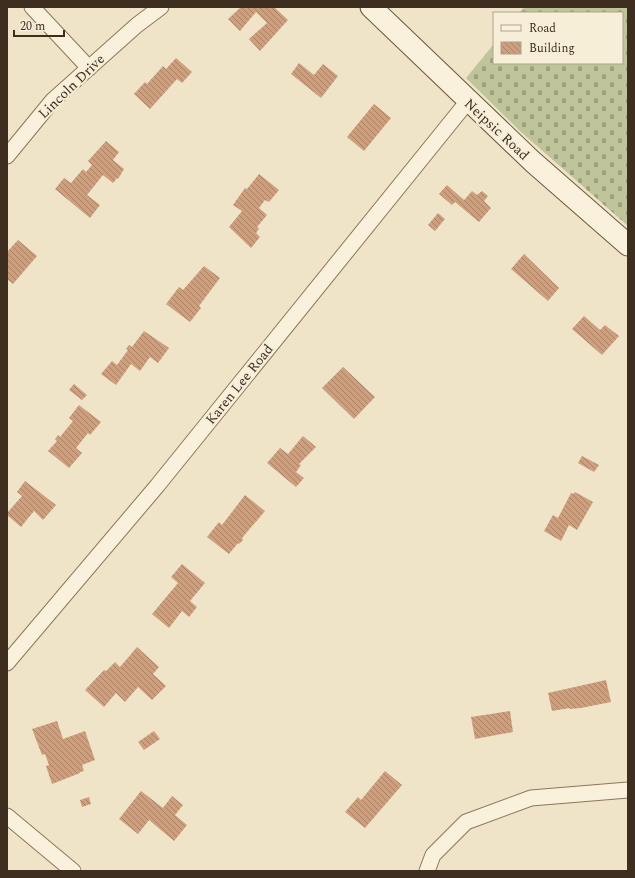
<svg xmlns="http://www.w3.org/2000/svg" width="635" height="878" font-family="Spectral,serif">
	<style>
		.cemetery { fill: url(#cemetery-stones) }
		.building { fill: url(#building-back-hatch) }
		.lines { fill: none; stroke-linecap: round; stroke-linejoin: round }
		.street-casing { stroke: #8d765c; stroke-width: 17 }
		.secondary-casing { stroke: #6f573f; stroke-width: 23 }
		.street { stroke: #faf1dc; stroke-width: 15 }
		.secondary { stroke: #faf1dc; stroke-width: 21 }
		.labels { text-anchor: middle; stroke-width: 4; stroke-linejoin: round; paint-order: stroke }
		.street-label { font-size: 14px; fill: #3d2e20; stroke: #f7eed8 }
	</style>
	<defs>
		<pattern id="cemetery-stones" width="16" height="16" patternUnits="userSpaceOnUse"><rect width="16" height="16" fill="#bfc49a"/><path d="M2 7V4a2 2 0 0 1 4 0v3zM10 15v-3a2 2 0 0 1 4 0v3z" fill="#9ca07d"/></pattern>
		<pattern id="building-back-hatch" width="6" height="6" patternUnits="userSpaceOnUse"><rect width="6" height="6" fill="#cf9f7d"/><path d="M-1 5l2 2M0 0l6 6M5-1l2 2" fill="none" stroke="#a98266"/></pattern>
	</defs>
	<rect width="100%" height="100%" fill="#f0e4c8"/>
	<!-- cemetery -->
	<path class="cemetery" d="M524 7H628V226L521 132 466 78 494 44V63H622V13H519Z"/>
	<!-- building -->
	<g class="building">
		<path d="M241 7H274L288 20 260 51 249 39 267 23 256 12 240 31 228 19Z"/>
		<path d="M176 58 192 72 182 83 177 79 150 109 134 94 145 82 147 84 163 66 166 69Z"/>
		<path d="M299 63 314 75 323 64 338 76 321 98 291 74Z"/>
		<path d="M374 104 391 118 364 151 347 137Z"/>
		<path d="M106 141 119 152 113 160 124 169 118 179 117 178 113 183 103 175 87 195 100 205 90 218 55 189 64 178 71 183 83 169 86 172 92 165 88 161Z"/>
		<path d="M259 174 279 190 269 202 265 200 259 208 267 215 257 227 259 229 256 233 260 237 251 248 229 227 242 211 233 205 245 188 247 189Z"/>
		<path d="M447 185 464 200 472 191 477 195 482 191 488 196 484 201 491 208 479 222 455 202 452 205 439 194Z"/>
		<path d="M438 213 445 219 435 231 428 225Z"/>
		<path d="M18 240 37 256 13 284 7 279V252Z"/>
		<path d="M524 254 559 288 548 301 511 269Z"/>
		<path d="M204 266 220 278 199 306 201 308 190 322 166 304 179 287 183 290Z"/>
		<path d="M584 316 600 330 605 325 619 336 602 355 572 329Z"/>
		<path d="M144 331 169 348 158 363 150 357 140 371 131 364 116 385 101 374 112 361 117 365 128 350 126 349 129 345 132 347Z"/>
		<path d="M343 367 375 397 354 419 322 388Z"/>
		<path d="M74 384 87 395 82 400 69 390Z"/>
		<path d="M79 405 101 422 90 435 88 433 76 448 82 453 69 468 48 451 57 441 55 439 58 435 60 437 73 421 69 418Z"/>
		<path d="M303 436 316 447 299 464 301 465 296 472 304 478 296 487 267 463 280 448 288 454Z"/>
		<path d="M582 456 599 465 594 472 578 463Z"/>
		<path d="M25 481 56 505 43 520 34 511 21 527 7 515V513L22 496 17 492Z"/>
		<path d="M575 492 593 502 577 530 569 525 561 541 544 531 553 515 558 518 571 493 573 494Z"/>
		<path d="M245 495 265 511 242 538 243 540 239 544 238 543 229 554 207 537 219 522 222 525Z"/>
		<path d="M182 564 205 583 190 601 197 607 189 617 182 611 169 628 152 614 178 583 171 577Z"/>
		<path d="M137 647 159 667 153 674 166 686 152 700 138 687 125 702 116 693 104 707 85 690 104 670 106 671 115 662 120 667Z"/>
		<path d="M606 680 611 702 581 708 570 709V708L552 711 548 693Z"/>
		<path d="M510 711 513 732 475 739 471 717Z"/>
		<path d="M57 721 63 739 85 731 95 760 82 765 84 771 80 772V773L52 784 46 766 49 765 45 754 42 755 32 729Z"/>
		<path d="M154 731 160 739 144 750 138 742Z"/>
		<path d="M385 771 402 785 365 828 345 812 358 797 361 800Z"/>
		<path d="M141 791 163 808 172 796 183 805 175 815 187 825 174 841 149 820 138 834 119 819Z"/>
		<path d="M89 797 91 804 82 807 80 800Z"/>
	</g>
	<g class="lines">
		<!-- street casing -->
		<g class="street-casing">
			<g id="street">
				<path d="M32 7 89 68"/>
				<path d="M7 156 53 100 137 25 161 7"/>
				<path d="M7 663 157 486 468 101"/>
				<path d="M7 816 73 871"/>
				<path d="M427 871 433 855 466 822 531 798 628 790"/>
			</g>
		</g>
		<!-- secondary casing -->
		<g class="secondary-casing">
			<path id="secondary" d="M371 7 533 162 628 245"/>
		</g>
		<!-- street -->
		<use href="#street" class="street"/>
		<!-- secondary -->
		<use href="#secondary" class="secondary"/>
	</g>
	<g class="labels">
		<!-- street labels -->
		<g class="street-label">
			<text transform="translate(71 86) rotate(-44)" y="5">Lincoln Drive</text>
			<text transform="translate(497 129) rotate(43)" y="5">Neipsic Road</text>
			<text transform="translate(239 384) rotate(-51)" y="5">Karen Lee Road</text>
		</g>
	</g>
	<!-- border -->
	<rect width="635" height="878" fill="none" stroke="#3d2e20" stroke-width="16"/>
	<!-- legend -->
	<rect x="493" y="12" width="130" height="52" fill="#f7eed8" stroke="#ada18e"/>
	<rect x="501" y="25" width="20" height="6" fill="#faf1dc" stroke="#ada18e"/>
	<text x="529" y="32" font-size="12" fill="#3d2e20">Road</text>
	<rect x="501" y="42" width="20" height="12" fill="url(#building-back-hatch)" stroke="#ada18e"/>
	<text x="529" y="52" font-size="12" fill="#3d2e20">Building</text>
	<!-- scale -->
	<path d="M14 30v6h50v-6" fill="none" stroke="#3d2e20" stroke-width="2"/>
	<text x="20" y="30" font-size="12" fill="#3d2e20" stroke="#f7eed8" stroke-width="3" paint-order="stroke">20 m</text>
</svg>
